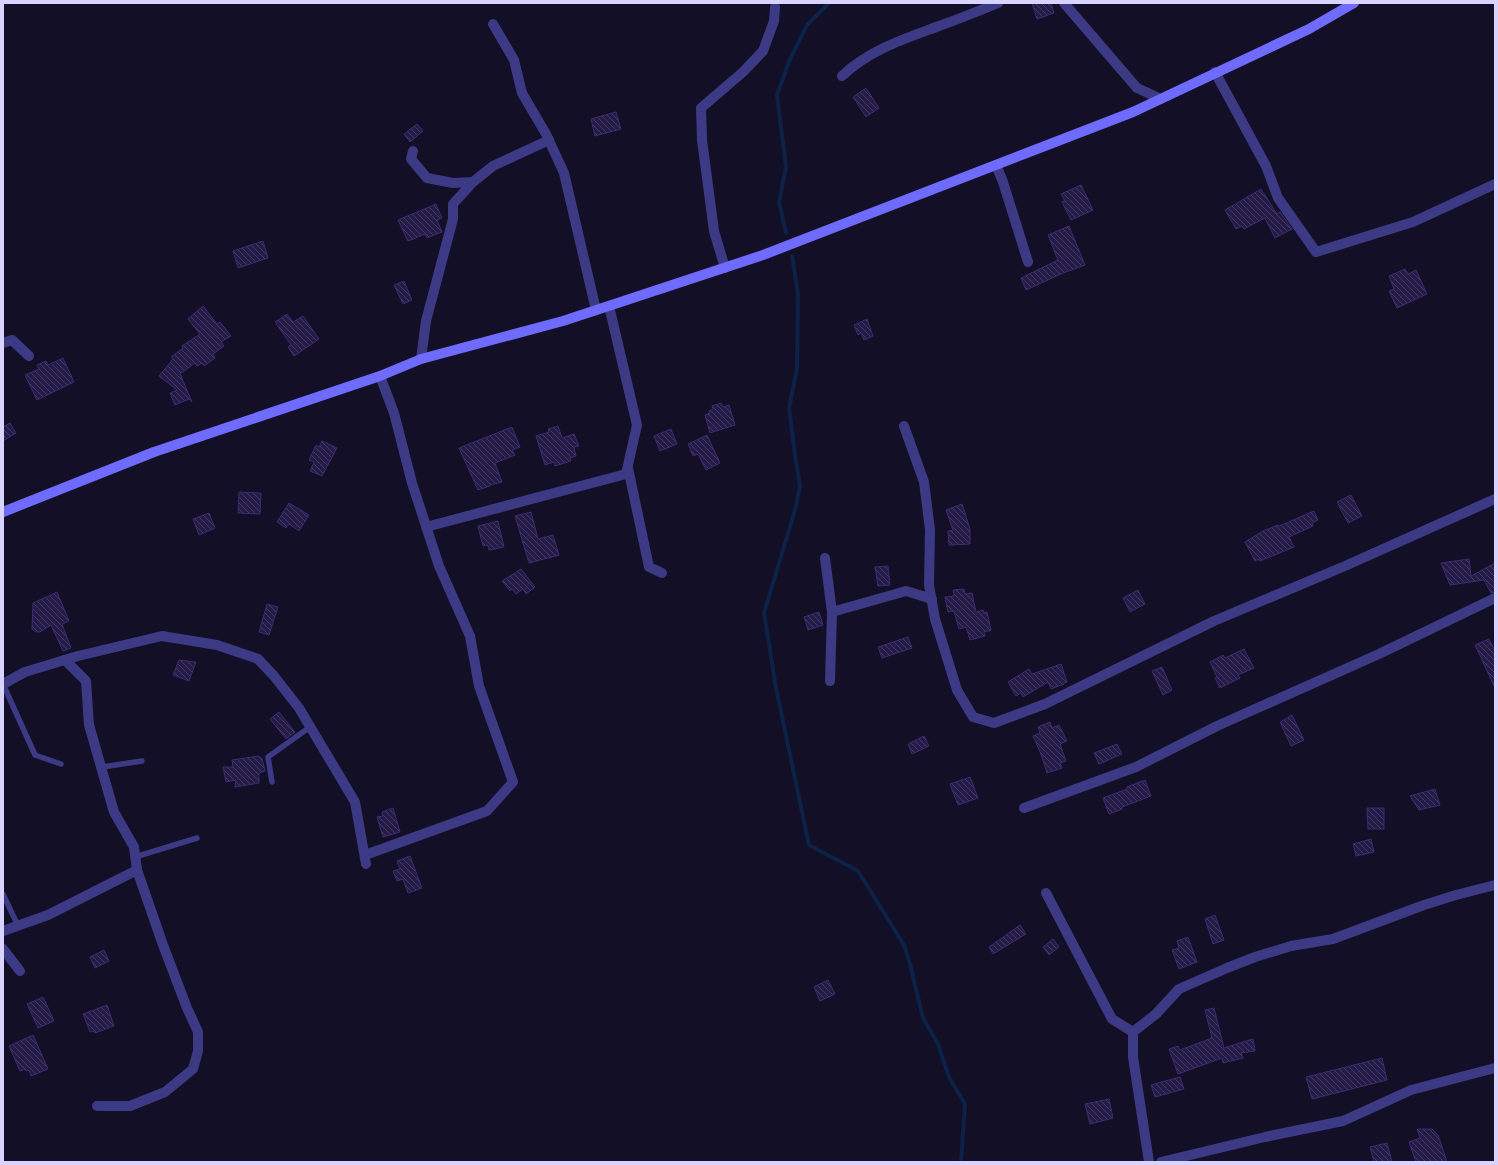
<svg xmlns="http://www.w3.org/2000/svg" width="1498" height="1165" font-family="'Exo 2',sans-serif">
	<style>
		.lines { fill: none; stroke-linecap: round; stroke-linejoin: round }
		.stream { stroke: #0c2248; stroke-width: 4 }
		.building { fill: url(#building-back-hatch); stroke: #3b2d73 }
		.lane { stroke: #3d3a85; stroke-width: 5.5 }
		.street { stroke: #3d3a85; stroke-width: 10 }
		.secondary { stroke: #6f6bff; stroke-width: 10 }
	</style>
	<defs>
		<pattern id="building-back-hatch" width="6" height="6" patternUnits="userSpaceOnUse"><rect width="6" height="6" fill="#241b47"/><path d="M-1 5l2 2M0 0l6 6M5-1l2 2" fill="none" stroke="#433b63"/></pattern>
	</defs>
	<rect width="100%" height="100%" fill="#130f26"/>
	<g class="lines">
		<!-- stream -->
		<g class="stream">
			<path d="M786 233 779 202 786 167 777 95 790 59 807 25 829 3"/>
			<path d="M792 256 798 294 797 369 789 408 795 455 800 486 795 510 764 613 776 688 809 845 858 871 904 945 910 964 923 1018 938 1044 949 1077 965 1104 961 1162"/>
		</g>
	</g>
	<!-- building -->
	<g class="building">
		<path d="M1032 3H1051L1054 13 1037 19Z"/>
		<path d="M866 88 879 108 866 117 853 97Z"/>
		<path d="M616 112 621 129 595 136 591 119Z"/>
		<path d="M417 124 423 131 410 142 404 134Z"/>
		<path d="M1081 185 1093 210 1071 220 1062 202 1065 201 1061 194Z"/>
		<path d="M1261 189 1277 214 1280 212 1292 229 1275 238 1265 218 1244 229 1242 226 1236 229 1225 210Z"/>
		<path d="M436 204 442 218 437 220 442 232 427 238 425 234 408 241 398 220Z"/>
		<path d="M1069 226 1085 265 1063 273 1026 290 1021 278 1058 260 1048 235Z"/>
		<path d="M263 241 268 258 238 268 233 251Z"/>
		<path d="M1405 269 1408 274 1416 270 1427 294 1397 308 1389 291 1394 289 1389 276Z"/>
		<path d="M404 281 412 300 403 304 394 285Z"/>
		<path d="M203 306 217 324 220 322 231 336 221 342 224 346 213 354 215 358 204 366 202 363 197 366 195 363 180 374 192 402 189 399 175 405 170 393 177 390 159 376 173 359 171 357 183 348 182 346 200 334 188 319Z"/>
		<path d="M287 314 293 322 303 316 319 339 294 356 288 347 291 345 275 322Z"/>
		<path d="M867 319 873 336 864 340 861 333 858 335 854 325Z"/>
		<path d="M63 358 74 382 37 400 25 375 39 369 37 365 46 361 48 365Z"/>
		<path d="M721 403 723 407 729 405 735 425 710 433 705 415 710 413 709 411 713 409 712 406Z"/>
		<path d="M10 423 16 433 3 441V427Z"/>
		<path d="M558 426 562 438 574 434 579 446 574 447 576 456 570 458 571 461 555 466 554 462 545 465 536 436 549 432 548 429Z"/>
		<path d="M512 427 520 447 512 450 515 455 495 463 502 482 490 485V486L478 490 459 448Z"/>
		<path d="M671 429 677 444 660 451 654 436Z"/>
		<path d="M707 435 720 463 706 470 698 454 693 456 688 444Z"/>
		<path d="M322 441 337 448 322 476 310 471 314 462 309 460 316 445 319 447Z"/>
		<path d="M239 492 261 493 260 514 238 513Z"/>
		<path d="M1351 495 1362 516 1348 523 1337 502Z"/>
		<path d="M289 503 309 515 299 531 289 524 286 528 277 522Z"/>
		<path d="M962 504 970 529V544L949 545 948 531 953 530 946 510Z"/>
		<path d="M1314 511 1318 520 1312 523 1313 526 1289 537 1294 547 1260 561 1259 559 1255 561 1245 542 1263 531 1278 525 1279 526Z"/>
		<path d="M531 512 538 539 553 535 559 555 529 563 515 516Z"/>
		<path d="M209 513 215 528 199 535 193 519Z"/>
		<path d="M498 521 504 547 489 550 488 545 483 546 478 526Z"/>
		<path d="M1469 559 1471 576 1495 563V592L1491 593 1484 580 1450 585 1441 563Z"/>
		<path d="M888 566 890 585 878 586 875 567Z"/>
		<path d="M521 569 535 587 526 594 523 589 516 594 512 589 510 591 502 581Z"/>
		<path d="M964 589 965 594 972 593 976 612 983 610 984 613 987 612 991 630 984 632 985 636 970 640 966 627 959 629 954 611 948 612 945 597 954 596 953 590Z"/>
		<path d="M1138 590 1145 604 1130 612 1123 598Z"/>
		<path d="M57 592 69 621 62 624 71 648 63 651 51 625 40 632H36L32 629 33 603Z"/>
		<path d="M267 604 278 607 269 635 259 632Z"/>
		<path d="M819 612 823 625 808 630 804 617Z"/>
		<path d="M908 637 912 648 882 658 878 647Z"/>
		<path d="M1489 639 1495 651V688L1475 645Z"/>
		<path d="M1244 649 1254 668 1238 675 1240 678 1220 688 1215 678 1217 677 1210 662 1223 655 1225 658Z"/>
		<path d="M179 660 196 662 189 681 173 675Z"/>
		<path d="M1061 664 1067 682 1064 683V684L1051 689 1048 682 1023 697 1021 693 1016 696 1008 682 1029 669 1032 674Z"/>
		<path d="M1162 667 1172 690 1163 695 1152 671Z"/>
		<path d="M279 712 295 732 286 739 270 719Z"/>
		<path d="M1292 715 1304 740 1291 746 1280 722Z"/>
		<path d="M1050 722 1052 728 1059 725 1067 741 1060 744 1066 761 1060 763 1062 768 1047 773 1041 754 1033 736 1040 733 1038 727Z"/>
		<path d="M924 736 929 746 912 754 908 744Z"/>
		<path d="M1117 744 1122 754 1099 764 1094 753Z"/>
		<path d="M259 756 260 758H262L265 771 259 773V783L235 787 236 780 226 782 223 767H233L232 760Z"/>
		<path d="M970 777 978 798 958 805 950 784Z"/>
		<path d="M1145 780 1151 796 1122 807V809L1109 814 1103 798 1127 789V787Z"/>
		<path d="M1435 789 1440 805 1419 810 1410 796Z"/>
		<path d="M393 808 400 832 383 837 377 817 383 816 382 812Z"/>
		<path d="M1367 808H1384V829H1368Z"/>
		<path d="M1371 839 1374 852 1356 856 1353 844Z"/>
		<path d="M410 856 422 888 408 893 403 879 397 881 393 871 400 869 397 861Z"/>
		<path d="M1215 915 1224 940 1213 944 1205 919Z"/>
		<path d="M1020 925 1026 934 993 954 989 947Z"/>
		<path d="M1188 937 1197 962 1179 969 1172 950 1179 948 1177 941Z"/>
		<path d="M1053 939 1059 947 1049 955 1043 947Z"/>
		<path d="M104 950 109 961 95 968 90 957Z"/>
		<path d="M828 980 835 994 820 1001 814 987Z"/>
		<path d="M43 997 54 1021 38 1028 27 1004Z"/>
		<path d="M107 1005 114 1026 95 1033 93 1031 90 1032 83 1014Z"/>
		<path d="M1214 1008 1224 1048 1253 1039 1255 1051 1241 1053 1243 1058 1223 1063 1222 1058 1178 1074 1169 1049 1178 1046 1180 1050 1212 1038 1205 1010Z"/>
		<path d="M33 1035 48 1069 31 1076 29 1070 26 1071 25 1069 20 1071 9 1046Z"/>
		<path d="M1382 1058 1387 1080 1312 1099 1306 1077Z"/>
		<path d="M1180 1077 1184 1089 1155 1097 1151 1085Z"/>
		<path d="M1109 1099 1113 1118 1090 1124 1085 1104Z"/>
		<path d="M1417 1129H1432L1438 1135 1447 1162H1416L1409 1142 1420 1138Z"/>
		<path d="M1387 1143 1392 1162H1374L1370 1147Z"/>
	</g>
	<g class="lines">
		<!-- lane -->
		<g class="lane">
			<path d="M3 684 35 755 61 764"/>
			<path d="M102 767 142 761"/>
			<path d="M272 782 268 757 310 727"/>
			<path d="M135 857 197 838"/>
			<path d="M3 894 18 926"/>
		</g>
		<!-- street -->
		<g class="street">
			<path d="M1064 3 1137 88 1161 99"/>
			<path d="M493 24 514 60 522 93 546 134 564 173 596 310"/>
			<path d="M1215 72 1266 166 1278 198 1316 252 1413 222 1495 184"/>
			<path d="M842 76C869 50 904 39 939 26 959 19 979 11 998 3"/>
			<path d="M413 151 411 159 427 178 453 183 473 182"/>
			<path d="M996 165 1003 182 1028 262"/>
			<path d="M725 268 714 231 702 140 701 108 743 72 763 51 774 21 775 7"/>
			<path d="M3 343 12 340 29 356"/>
			<path d="M421 359 426 321 453 219V204L473 182 493 166 549 140"/>
			<path d="M904 426 924 482 930 530 929 585 935 619 957 690 973 717 994 723 1045 704 1214 621 1345 566 1495 499"/>
			<path d="M628 468 649 567 662 573"/>
			<path d="M426 527 626 474 637 425 609 306"/>
			<path d="M825 558 832 612 830 681"/>
			<path d="M832 612 906 591 932 599"/>
			<path d="M65 660 86 681 89 725 114 812 134 847 137 870 163 945 187 1008 198 1032V1051L193 1069 165 1092 130 1106H97"/>
			<path d="M3 684 25 672 78 656 162 636 217 645 258 659 274 676 299 708 355 802 366 864"/>
			<path d="M1024 808 1136 767 1217 726 1379 654 1495 598"/>
			<path d="M365 855 487 811 513 782 479 686 470 636 439 566 412 483 394 413 380 376"/>
			<path d="M1046 893 1112 1019 1133 1032"/>
			<path d="M3 931 48 915 137 870"/>
			<path d="M3 949 20 971"/>
			<path d="M1149 1162 1133 1057V1032L1156 1014 1179 989 1227 968 1255 957 1291 946 1333 939 1424 905 1456 895 1495 885"/>
			<path d="M1161 1162 1265 1137 1343 1121 1411 1090 1495 1068"/>
		</g>
		<!-- secondary -->
		<path class="secondary" d="M3 512 154 452 380 376 421 359 563 321 763 255 1133 112 1309 29 1354 3"/>
	</g>
	<!-- border -->
	<rect width="1498" height="1165" fill="none" stroke="#d9d4ff" stroke-width="8"/>
</svg>
